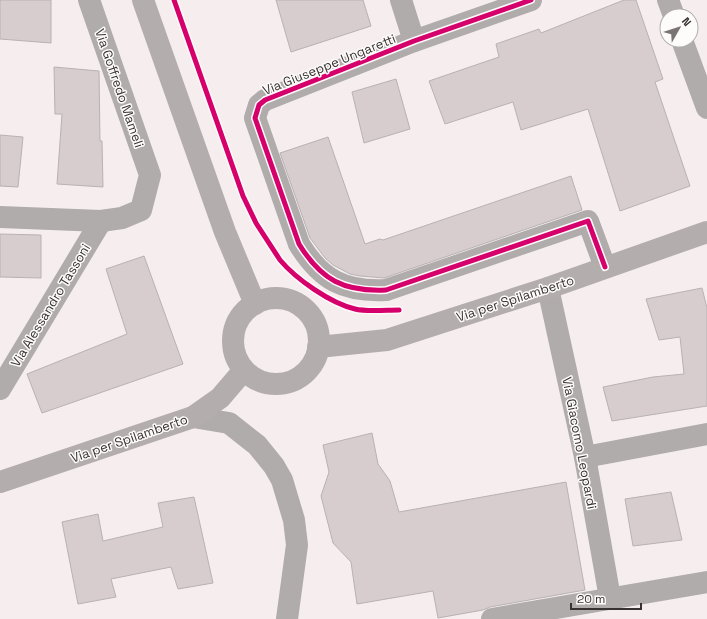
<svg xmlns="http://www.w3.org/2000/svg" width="707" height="619" font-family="'Space Grotesk',sans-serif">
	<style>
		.building { fill: #d7ccce; stroke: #b8b2b3 }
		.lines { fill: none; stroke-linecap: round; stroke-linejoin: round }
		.minor { stroke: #afacab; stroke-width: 22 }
		.major { stroke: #b3aead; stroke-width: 22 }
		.cycleway-casing { stroke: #fefbfb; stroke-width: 8 }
		.cycleway { stroke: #d6006c; stroke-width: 5 }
		.labels { text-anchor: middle; stroke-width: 3; stroke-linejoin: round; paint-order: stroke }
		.street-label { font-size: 13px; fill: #383332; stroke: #fefbfb }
	</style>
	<rect width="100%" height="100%" fill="#f6eeee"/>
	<!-- building -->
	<g class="building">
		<path d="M0 0H51V43L0 39Z"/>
		<path d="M276 0H363L371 26 291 52Z"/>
		<path d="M624 0H636L663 79 655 82 690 186 620 211 588 109 521 130 513 102 445 124 429 81 499 57 496 44 539 29 541 33Z"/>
		<path d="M54 67 99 71 100 141H102L103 187 57 184 62 114H55Z"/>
		<path d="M396 79 410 129 364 143 352 92Z"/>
		<path d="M0 135 23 137 18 187 0 186Z"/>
		<path d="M328 137 365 244 380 239 383 240 571 176 582 210 384 278 360 276 350 274 333 265 325 258 310 238 280 153Z"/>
		<path d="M0 234 41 235V278L0 277Z"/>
		<path d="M144 256 183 364 42 413 27 374 127 334 106 269Z"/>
		<path d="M702 288 707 308V406L612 421 603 387 653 377 684 374 680 337 659 340 646 299Z"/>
		<path d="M372 433 378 464 390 481 399 512 566 482 585 590 490 607 483 610 438 618 433 591 357 604 351 562 333 543 321 496 329 472 323 445Z"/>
		<path d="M671 492 682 540 633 546 625 499Z"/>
		<path d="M194 497 213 583 178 589 171 567 111 579 116 597 78 604 62 522 98 514 103 541 163 527 158 503Z"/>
	</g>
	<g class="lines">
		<!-- minor -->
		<g class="minor">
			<path d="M401 0 414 41"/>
			<path d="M531 0 414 41 265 100 259 105 255 118 299 244C321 280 344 292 386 290L588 221 605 267"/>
			<path d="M668 0 674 16"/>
			<path d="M682 40 707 108"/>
			<path d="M0 217 101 221 122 218 141 210 150 175 89 0"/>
			<path d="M548 288 585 457 610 598"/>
			<path d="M0 389 101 221"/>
			<path d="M193 417 229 423 257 445 274 466 282 480 294 520 297 545 287 619"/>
			<path d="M585 457 707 434"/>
			<path d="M492 619 707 582"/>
		</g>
		<!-- major -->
		<g class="major">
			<path d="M143 0 225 232 255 304"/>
			<circle cx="276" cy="341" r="43"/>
			<path d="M318 347 387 340 548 288 707 232"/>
			<path d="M0 482 193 417 220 398 244 370"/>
		</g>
		<!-- cycleway casing -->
		<g class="cycleway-casing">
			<g id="cycleway">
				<path d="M174 0 243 196 256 223 280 260C296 279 330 303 355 309 366 312 386 310 399 310"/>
				<path d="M531 0 414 41 265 100 259 105 255 118 299 244C321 280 344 292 386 290L588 221 605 267"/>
			</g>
		</g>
		<!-- cycleway -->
		<use href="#cycleway" class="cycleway"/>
	</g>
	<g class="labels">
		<!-- street labels -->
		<g class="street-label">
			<text transform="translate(329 64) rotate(-22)" y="5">Via Giuseppe Ungaretti</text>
			<text transform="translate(120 88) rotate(71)" y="5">Via Goffredo Mameli</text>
			<text transform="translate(515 298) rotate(-18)" y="5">Via per Spilamberto</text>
			<text transform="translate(50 305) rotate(-59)" y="5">Via Alessandro Tassoni</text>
			<text transform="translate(129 438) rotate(-19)" y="5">Via per Spilamberto</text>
			<text transform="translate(580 443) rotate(79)" y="5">Via Giacomo Leopardi</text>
		</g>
	</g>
	<!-- north arrow -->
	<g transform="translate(679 28) rotate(51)"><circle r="19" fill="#fefbfb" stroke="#afabab"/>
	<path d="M0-3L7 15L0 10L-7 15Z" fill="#7a7474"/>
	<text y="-6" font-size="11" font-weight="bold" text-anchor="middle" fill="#383332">N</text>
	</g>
	<!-- scale -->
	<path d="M571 603v6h70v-6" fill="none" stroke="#383332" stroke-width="2"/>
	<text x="577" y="603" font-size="12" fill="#383332" stroke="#fefbfb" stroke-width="3" paint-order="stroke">20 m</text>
</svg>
